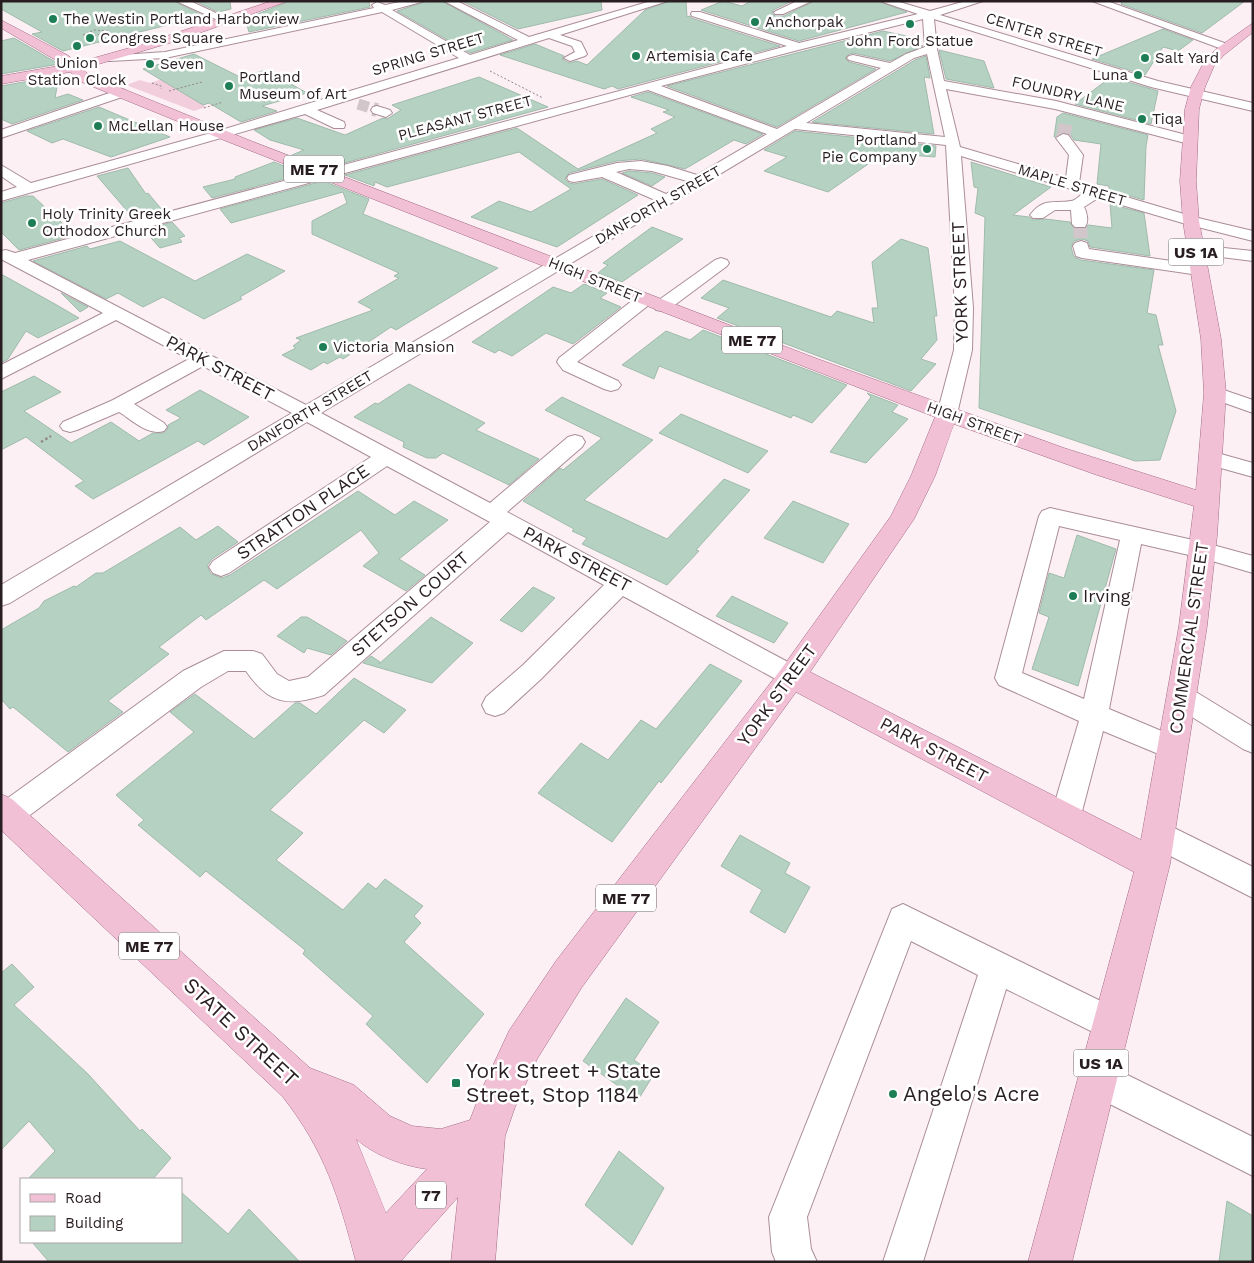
<svg xmlns="http://www.w3.org/2000/svg" width="1254" height="1263" font-family="'Work Sans',sans-serif">
	<style>
		.green { fill: #f2cedc }
		.building { fill: #b5d1c1; stroke: #9fbbab }
		.lines { fill: none; stroke-linecap: round; stroke-linejoin: round }
		.minor-tunnel-far1 { stroke: #d2c6cb; stroke-width: 11; stroke-dasharray: 11 5.5; stroke-linecap: butt }
		.minor-tunnel { stroke: #d2c6cb; stroke-width: 14; stroke-dasharray: 14 7; stroke-linecap: butt }
		.minor-casing { stroke: #aa8d98; stroke-width: 2 }
		.major-casing { stroke: #a46c84; stroke-width: 1 }
		.path-far1 { stroke: #93878b; stroke-width: 1; stroke-dasharray: 2 2; stroke-linecap: butt }
		.path { stroke: #93878b; stroke-width: 2.5; stroke-dasharray: 2.5 2.5; stroke-linecap: butt }
		.minor { fill: #fff; fill-rule: evenodd }
		.major { fill: #f1c0d5; fill-rule: evenodd }
		.poi-dot { fill: #1d7e56; stroke: #fff; stroke-width: 2 }
		.labels { text-anchor: middle; stroke-width: 5; stroke-linejoin: round; paint-order: stroke }
		.far-poi-label { font-size: 15px; fill: #281d21; stroke: #fff; text-anchor: start }
		.far-street-label { font-size: 15px; fill: #281d21; stroke: #fff }
		.shield { fill: #fff; stroke: #686164; stroke-width: 1 }
		.shield-label { font-size: 16px; font-weight: bold; fill: #281d21 }
		.street-label { font-size: 18px; fill: #281d21; stroke: #fff }
		.poi-label { font-size: 18px; fill: #281d21; stroke: #fff; text-anchor: start }
		.near-street-label { font-size: 21px; fill: #281d21; stroke: #fff }
		.near-poi-label { font-size: 21px; fill: #281d21; stroke: #fff; text-anchor: start }
	</style>
	<rect width="100%" height="100%" fill="#fdf0f5"/>
	<!-- green -->
	<path class="green" d="M165 78 206 107 194 111 126 85 140 80 150 83Z"/>
	<!-- building -->
	<g class="building">
		<path d="M1 1H174L204 16 63 51 32 34 42 32 1 9Z"/>
		<path d="M195 1H230L231 9 218 12Z"/>
		<path d="M290 1H369L370 7 249 32 245 19Z"/>
		<path d="M427 1H442L513 40 470 53 397 11Z"/>
		<path d="M462 1H601L602 10 518 29Z"/>
		<path d="M670 1H686L687 17 690 16 691 18 780 46 618 89 612 86 604 89 500 55 535 44 564 56 562 59 569 63 577 61 587 65 645 10Z"/>
		<path d="M723 1 742 6 751 1H792L773 10 772 13 775 16H784L814 1H878L907 12 799 41 701 10Z"/>
		<path d="M1122 1H1245L1202 33 1121 4Z"/>
		<path d="M1163 29 1193 40 1178 51 1163 47 1145 75 1092 59Z"/>
		<path d="M883 31 916 38 909 42 923 46 890 61 853 53 849 54 845 58 849 62 876 69 777 127 667 86Z"/>
		<path d="M14 38 59 64 1 74V41Z"/>
		<path d="M939 50 984 61 994 88 946 79Z"/>
		<path d="M194 54 240 77 266 70 307 93 262 106 277 111 241 122 209 103 203 105 143 69Z"/>
		<path d="M926 56 930 78 924 77 934 134 812 122 915 60Z"/>
		<path d="M59 76 55 98 68 94 83 100 12 124 1 119V86Z"/>
		<path d="M479 77 548 107 326 168 292 155 304 150 270 140 254 130 297 118 345 135 383 118 387 119 401 110 392 105Z"/>
		<path d="M1111 77 1158 91 1151 124 1075 104Z"/>
		<path d="M648 92 763 134 746 144 734 140 685 169 641 159 617 161 569 173 565 179 569 183 574 184 602 179 638 195 557 247 471 217 499 201 531 212 571 189 519 152 387 187 375 182 374 186 345 175 517 128 578 169 657 133 651 129 675 117 663 112 669 110 631 97Z"/>
		<path d="M99 107 170 137 111 157 63 139 52 143 27 131Z"/>
		<path d="M1063 113 1148 135 1146 146 1144 200 1109 190V186L1097 184 1101 144 1074 140 1070 134 1063 132 1054 137 1057 117Z"/>
		<path d="M795 131 936 146 935 157 884 153 828 192 764 171 787 157 764 150Z"/>
		<path d="M274 162 304 174 212 198 203 187 235 179V177Z"/>
		<path d="M971 162 1051 187 1013 215 1029 217 1033 220 1045 219 1070 222 1074 228 1085 229 1088 225 1112 228 1110 204 1144 213 1150 256 1090 247 1088 241 1082 239 1074 241 1071 247 1074 257 1081 260 1154 270 1147 313 1156 315 1163 345H1158L1176 411 1160 460 1135 461 979 408 985 217 975 213 978 188 974 187Z"/>
		<path d="M128 168 146 194 148 193 163 211 134 219 97 176Z"/>
		<path d="M629 171 652 173 665 177 652 186 622 173Z"/>
		<path d="M323 181 369 199 363 214 498 268 396 330 391 327 343 359 340 357 327 364 324 362 311 370 282 355 296 348 293 346 301 340 296 338 373 310 358 302 399 278 394 276 399 273 312 234V221L347 203 343 192 231 223 220 209Z"/>
		<path d="M26 196H33L75 235 19 250 1 232V203Z"/>
		<path d="M172 222 185 236 179 238 182 242 160 248 144 230Z"/>
		<path d="M652 227 683 239 622 282 598 273 608 265 603 263Z"/>
		<path d="M901 239 928 248 937 316H934L937 340 921 359 936 364 911 391 717 318 729 308 701 298 723 280 831 317 837 311 874 323 872 308H878L872 262Z"/>
		<path d="M120 241 195 281 247 254 285 271 240 297 242 299 204 319 163 297 143 307 118 293 106 299 33 261 87 246 90 249Z"/>
		<path d="M1 274 55 304 79 318 38 338 26 331 8 359 1 363Z"/>
		<path d="M584 284 607 293 600 298 621 307 573 344 546 333 512 356 499 350 495 353 472 342 553 287 571 293Z"/>
		<path d="M61 293 88 307 80 312Z"/>
		<path d="M703 330 847 385 812 423 793 415 791 418 659 366 654 379 622 365 666 331 690 340Z"/>
		<path d="M34 376 61 392 24 411 71 443 111 422 139 441 153 433H164L168 428V425L181 418 166 410 200 390 249 417 204 445 198 441 93 499 75 486 84 481 26 437 1 450V392Z"/>
		<path d="M409 384 485 423 476 430 539 459 509 485 443 453 436 458H427L403 447 404 442 354 417 375 403 378 404Z"/>
		<path d="M867 393 898 405 892 412 908 419 866 463 830 452 871 397Z"/>
		<path d="M562 397 653 440 584 500 667 539 724 479 750 490 696 550 699 551 667 585 582 544 587 538 572 531 574 529 523 501 560 468 563 470 602 438 545 410Z"/>
		<path d="M681 414 768 451 748 473 659 433Z"/>
		<path d="M358 491 395 515 414 501 448 520 399 559 425 575 406 591 363 566 379 553 361 530 277 589 264 580 206 620 201 615 159 647 169 654 108 701 123 712 68 752 13 707 10 709 1 699V630L39 608 44 601 74 586 76 587 96 573H103L180 527 196 540 218 526 238 542 212 559 207 566 211 574 222 578 230 575Z"/>
		<path d="M793 501 849 524 823 563 764 538Z"/>
		<path d="M1077 535 1116 549 1078 686 1032 669 1049 617 1039 613 1049 573 1064 578Z"/>
		<path d="M533 587 555 598 522 632 500 620Z"/>
		<path d="M732 596 788 623 774 643 716 616Z"/>
		<path d="M301 617H307L347 641 331 655 307 648 304 653 277 636Z"/>
		<path d="M431 617 473 643 432 683 363 663 371 656 380 662 379 664Z"/>
		<path d="M710 664 742 681 661 783 659 781 612 842 538 793 581 743 608 760 641 720 656 729Z"/>
		<path d="M354 678 406 710 384 733 364 720 270 810 303 833 276 860 343 910 368 883 376 889 385 879 423 906 414 916 421 923 404 942 484 1014 427 1083 366 1024 373 1016 303 954 305 950 206 871 200 877 138 825 144 820 116 795 194 732 170 712 195 694 254 739 295 703H300L316 714Z"/>
		<path d="M740 835 790 863 785 873 810 887 785 933 750 912 762 890 721 866Z"/>
		<path d="M12 964 34 987 14 1005 88 1074 140 1131 142 1129 171 1158 153 1179H28L55 1151 29 1121 1 1150V973Z"/>
		<path d="M626 998 659 1022 634 1060 654 1074 638 1100 583 1061Z"/>
		<path d="M619 1151 664 1188 632 1245 585 1205Z"/>
		<path d="M181 1192 228 1234 249 1209 300 1262H49L32 1242H181Z"/>
		<path d="M1227 1201 1253 1216V1262H1219Z"/>
	</g>
	<g class="lines">
		<!-- minor-tunnel-far1 -->
		<path class="minor-tunnel-far1" d="M358 104 377 110"/>
		<!-- minor-tunnel -->
		<g class="minor-tunnel">
			<path d="M373 109 377 110"/>
			<path d="M1063 138 1066 122"/>
			<path d="M1080 224 1081 246"/>
		</g>
		<!-- minor casing -->
		<g class="minor-casing">
			<g id="minor">
				<path d="M176 1H190L231 20 230 22H222Z"/>
				<path d="M405 1H425L392 10 470 55 518 40 444 1H457L529 37 651 1H668L560 35 581 42 587 54 585 56 570 61 564 58 575 52 572 46 549 38 317 110 344 122 345 125 344 128H334L305 114 1 201V192L17 187 1 176V165L31 183 218 131 459 58 382 12 165 58 110 61 106 60 104 58 106 56 165 52 374 8 372 5 377 2 385 5Z"/>
				<path d="M797 1H812L783 14H775L774 12Z"/>
				<path d="M880 1H896L930 11 966 1H983L940 15 1158 81 1253 103V111L1151 87 934 19 937 49 944 81 1056 101 1194 137 1196 140 1189 144 1055 109 946 89 960 147 1066 178 1069 155 1056 138 1063 134 1068 135 1083 155 1079 183 1194 217 1253 231V241L1186 224 1098 198 1084 207C1087 212 1089 222 1085 227H1075L1072 224 1071 210H1055L1043 218H1033L1030 215C1044 197 1053 204 1071 201 1075 201 1080 195 1084 193L961 156 973 308 972 350 957 414 954 418 947 420 940 418 937 414 954 350 955 308 946 145 795 129 321 413 490 503 568 437 575 435 582 437 585 442 582 447 507 512 801 669 805 676 801 683 792 687 783 683 623 596 541 679 504 713 495 716 486 713 482 705 486 697 523 665 604 585 508 532 324 695C287 707 269 704 246 671H228L201 687 18 824 8 828 1 826V803L183 671 224 651H253L262 654 277 674 289 681 308 677 490 522 387 466 229 573 221 576 213 573 209 567 213 561 371 457 307 422 10 603 1 606V585L292 413 203 366 134 404 164 423 167 427 164 431C148 436 132 420 119 412L77 430 70 432 63 430 60 426 63 422 113 400 189 359 116 320 1 379V365L103 313 1 259V251L6 250 15 253 787 46 692 16 691 14 692 12H700L799 43 918 14ZM923 19 925 47 906 54 890 63 853 55 849 56 847 58 849 60 881 68 777 129 661 86 802 49ZM927 54 945 137 806 123 914 58ZM648 90 767 134 697 175 668 166 641 161 617 163 569 175 567 178 569 181 574 182 602 177 655 200 306 405 28 260ZM629 169 652 171 687 181 666 194 616 172Z"/>
				<path d="M1092 1H1107L1230 45 1232 47 1226 50 1222 49Z"/>
				<path d="M121 89 125 90 127 93 125 96 1 138V130Z"/>
				<path d="M377 106 390 110 392 113 386 117 373 113 371 110 373 107Z"/>
				<path d="M1081 241 1087 243 1089 249 1199 265 1205 267 1207 270 1205 273 1199 275 1082 258 1076 256 1073 246 1075 243Z"/>
				<path d="M1195 245 1253 251V261L1189 253 1187 250 1189 247Z"/>
				<path d="M721 258 727 260 729 263 727 266 668 310 662 311 656 310 653 306 656 302 715 260Z"/>
				<path d="M644 295 650 296 653 300 650 304 577 362 618 381 621 385 618 389 611 391 604 389 563 370 557 362 559 358 638 296Z"/>
				<path d="M1215 387 1253 400V413L1208 397 1205 393 1208 389Z"/>
				<path d="M1210 451 1253 463V477L1203 463 1200 458 1203 453Z"/>
				<path d="M1050 508 1202 542 1253 556V573L1202 558 1141 544 1109 709 1183 740 1187 748 1183 756 1173 760 1103 731 1080 819 1075 829 1065 832 1055 829 1050 819 1079 721 999 685 995 678 1039 516 1042 511ZM1059 526 1120 540 1084 699 1022 673Z"/>
				<path d="M1182 686 1191 689 1253 727V753L1243 749 1173 705 1169 697 1173 689Z"/>
				<path d="M1158 820 1253 867V898L1147 844 1143 834 1147 824Z"/>
				<path d="M903 904 1123 1012 1128 1024 1123 1036 1111 1041 1006 989 923 1262H883L978 975 911 941 807 1217 811 1249 817 1262H776L772 1252 769 1217 892 909Z"/>
				<path d="M1097 1060 1253 1137V1176L1084 1091 1079 1078 1084 1065Z"/>
			</g>
		</g>
		<!-- major casing -->
		<g class="major-casing">
			<path id="major" d="M272 1H288L183 39 82 69 89 75 251 141 815 358 1064 448 1196 490 1204 393 1201 339 1183 221 1180 181 1185 109 1191 87 1204 62 1216 49 1253 23V32L1224 55 1214 66 1205 87 1199 109 1196 181 1199 221 1221 339 1226 393 1217 536 1207 626 1170 864 1072 1262H1028L1134 872 796 692 582 987 537 1059 515 1107 505 1136 495 1262H451L458 1197 400 1262H356C339 1197 325 1151 283 1097L1 830V794L12 799 310 1068 354 1085 390 1116 412 1126 441 1129 470 1120 482 1089 509 1031 556 961 782 668 891 516 911 476 935 417 520 257 221 139 79 81 70 72 1 84V76L64 65 1 28V20L69 56 76 63 140 45ZM954 424 1097 475 1194 506 1179 626 1141 840 810 672 914 519 935 476ZM356 1139C374 1155 403 1166 427 1169L386 1213Z"/>
		</g>
		<!-- path-far1 -->
		<g class="path-far1">
			<path d="M83 35 94 30 110 31"/>
			<path d="M94 36 101 34"/>
			<path d="M490 71 543 98"/>
			<path d="M152 83 161 86V89"/>
			<path d="M169 91 202 82"/>
			<path d="M270 100 279 95 271 90"/>
			<path d="M249 101 258 98 265 102"/>
			<path d="M204 108 223 102"/>
		</g>
		<!-- path -->
		<path class="path" d="M41 442 51 436"/>
		<!-- minor -->
		<use href="#minor" class="minor"/>
		<!-- major -->
		<use href="#major" class="major"/>
	</g>
	<!-- markers -->
	<g class="poi-dot">
		<circle cx="53" cy="19" r="5"/>
		<circle cx="755" cy="22" r="5"/>
		<circle cx="910" cy="24" r="5"/>
		<circle cx="90" cy="38" r="5"/>
		<circle cx="77" cy="46" r="5"/>
		<circle cx="636" cy="56" r="5"/>
		<circle cx="1145" cy="58" r="5"/>
		<circle cx="150" cy="64" r="5"/>
		<circle cx="1138" cy="75" r="5"/>
		<circle cx="229" cy="86" r="5"/>
		<circle cx="1142" cy="119" r="5"/>
		<circle cx="98" cy="126" r="5"/>
		<circle cx="927" cy="149" r="5"/>
		<circle cx="32" cy="223" r="5"/>
		<circle cx="323" cy="347" r="5"/>
		<circle cx="1073" cy="596" r="5"/>
		<rect x="451" y="1078" width="10" height="10" rx="2.5"/>
		<circle cx="893" cy="1094" r="5"/>
	</g>
	<g class="labels">
		<!-- far-poi labels -->
		<g class="far-poi-label">
			<text x="63" y="24">The Westin Portland Harborview</text>
			<text x="765" y="27">Anchorpak</text>
			<text x="100" y="43">Congress Square</text>
			<text x="910" y="46" text-anchor="middle">John Ford Statue</text>
			<text x="646" y="61">Artemisia Cafe</text>
			<text x="1155" y="63">Salt Yard</text>
			<text x="77" y="68" text-anchor="middle">Union<tspan x="77" dy="17">Station Clock</tspan></text>
			<text x="160" y="69">Seven</text>
			<text x="1128" y="80" text-anchor="end">Luna</text>
			<text x="239" y="82">Portland<tspan x="239" dy="17">Museum of Art</tspan></text>
			<text x="1152" y="124">Tiqa</text>
			<text x="108" y="131">McLellan House</text>
			<text x="917" y="145" text-anchor="end">Portland<tspan x="917" dy="17">Pie Company</tspan></text>
			<text x="42" y="219">Holy Trinity Greek<tspan x="42" dy="17">Orthodox Church</tspan></text>
			<text x="333" y="352">Victoria Mansion</text>
		</g>
		<!-- far-street labels -->
		<g class="far-street-label">
			<text transform="translate(1044 35) rotate(17)" y="5">CENTER STREET</text>
			<text transform="translate(428 54) rotate(-17)" y="5">SPRING STREET</text>
			<text transform="translate(1068 94) rotate(13)" y="5">FOUNDRY LANE</text>
			<text transform="translate(465 118) rotate(-15)" y="5">PLEASANT STREET</text>
			<text transform="translate(1072 185) rotate(17)" y="5">MAPLE STREET</text>
			<text transform="translate(658 205) rotate(-30)" y="5">DANFORTH STREET</text>
			<text transform="translate(595 280) rotate(22)" y="5">HIGH STREET</text>
			<text transform="translate(310 411) rotate(-31)" y="5">DANFORTH STREET</text>
			<text transform="translate(974 423) rotate(20)" y="5">HIGH STREET</text>
		</g>
		<!-- shield labels -->
		<g class="shield">
			<rect x="284" y="155.5" width="60" height="27" rx="4"/>
			<rect x="1168.5" y="238.5" width="55" height="27" rx="4"/>
			<rect x="722" y="326.5" width="60" height="27" rx="4"/>
			<rect x="596" y="884.5" width="60" height="27" rx="4"/>
			<rect x="119" y="932.5" width="60" height="27" rx="4"/>
			<rect x="1073.5" y="1049.5" width="55" height="27" rx="4"/>
			<rect x="416" y="1181.5" width="30" height="27" rx="4"/>
		</g>
		<g class="shield-label">
			<text x="314" y="175">ME 77</text>
			<text x="1196" y="258">US 1A</text>
			<text x="752" y="346">ME 77</text>
			<text x="626" y="904">ME 77</text>
			<text x="149" y="952">ME 77</text>
			<text x="1101" y="1069">US 1A</text>
			<text x="431" y="1201">77</text>
		</g>
		<!-- street labels -->
		<g class="street-label">
			<text transform="translate(960 282) rotate(-92)" y="6">YORK STREET</text>
			<text transform="translate(220 368) rotate(28)" y="6">PARK STREET</text>
			<text transform="translate(303 512) rotate(-34)" y="6">STRATTON PLACE</text>
			<text transform="translate(577 559) rotate(28)" y="6">PARK STREET</text>
			<text transform="translate(410 604) rotate(-41)" y="6">STETSON COURT</text>
			<text transform="translate(1189 638) rotate(-82)" y="6">COMMERCIAL STREET</text>
			<text transform="translate(777 695) rotate(-54)" y="6">YORK STREET</text>
			<text transform="translate(934 750) rotate(28)" y="6">PARK STREET</text>
		</g>
		<!-- poi labels -->
		<g class="poi-label">
			<text x="1083" y="602">Irving</text>
		</g>
		<!-- near-street labels -->
		<g class="near-street-label">
			<text transform="translate(241 1032) rotate(43)" y="7">STATE STREET</text>
		</g>
		<!-- near-poi labels -->
		<g class="near-poi-label">
			<text x="466" y="1078">York Street + State<tspan x="466" dy="24">Street, Stop 1184</tspan></text>
			<text x="903" y="1101">Angelo's Acre</text>
		</g>
	</g>
	<!-- border -->
	<rect width="1254" height="1263" fill="none" stroke="#281d21" stroke-width="5"/>
	<!-- legend -->
	<rect x="20" y="1178" width="162" height="65" fill="#ffffff" stroke="#a9a5a6"/>
	<rect x="30" y="1194" width="25" height="8" fill="#f1c0d5" stroke="#a9a5a6"/>
	<text x="65" y="1203" font-size="15" fill="#281d21">Road</text>
	<rect x="30" y="1216" width="25" height="15" fill="#b5d1c1" stroke="#a9a5a6"/>
	<text x="65" y="1228" font-size="15" fill="#281d21">Building</text>
</svg>
